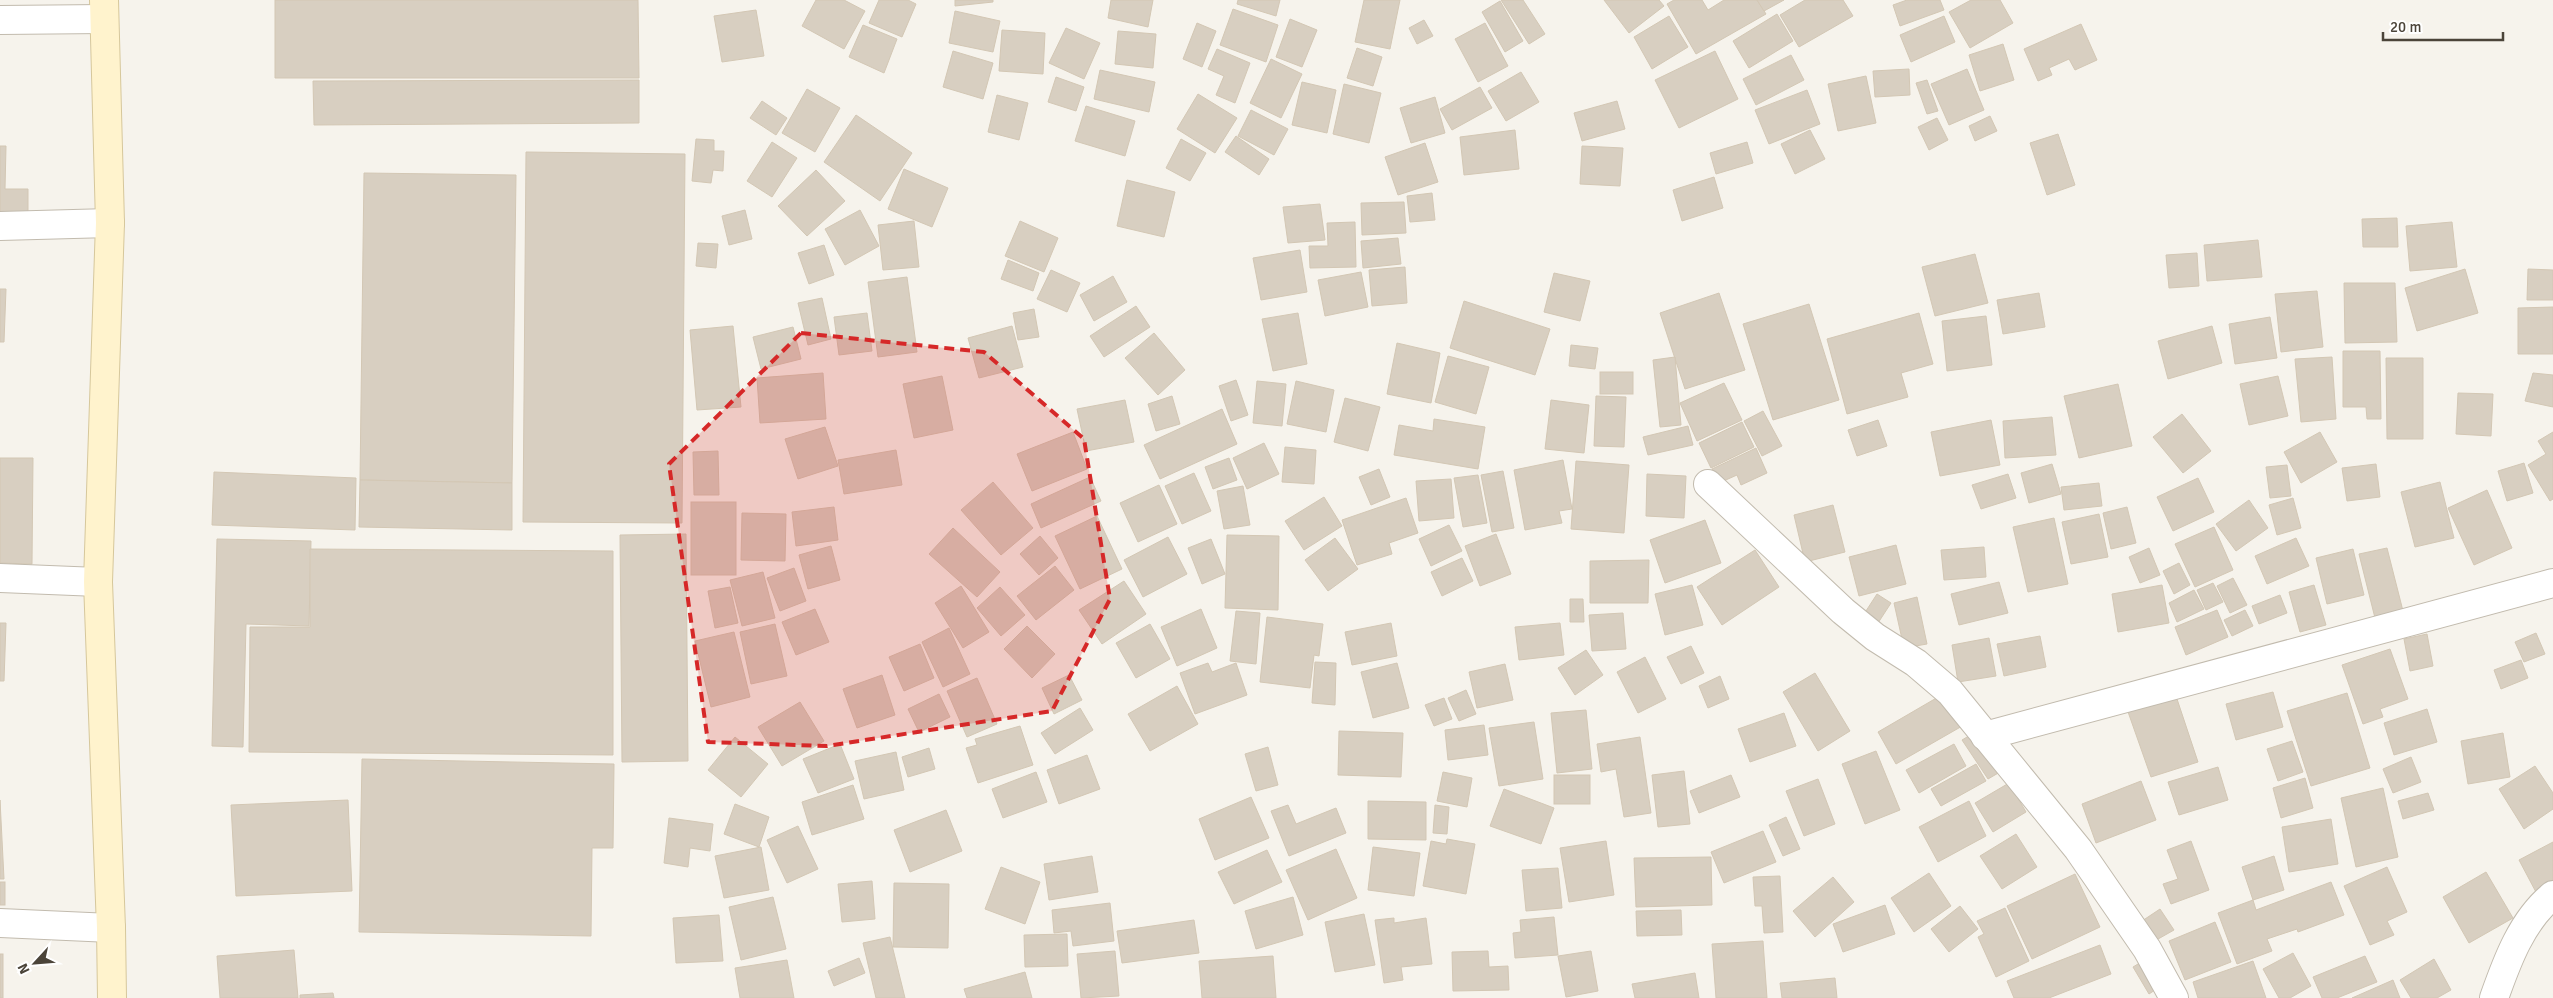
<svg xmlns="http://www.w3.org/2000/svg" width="2553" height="998" font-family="Signika,sans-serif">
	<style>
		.building { fill: #d8cfc1; stroke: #d3c7b4 }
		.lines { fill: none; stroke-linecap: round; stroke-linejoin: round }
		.street-casing { stroke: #c2bbae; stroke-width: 30 }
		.secondary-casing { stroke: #d6c79b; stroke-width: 30 }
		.street { stroke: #fff; stroke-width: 28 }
		.secondary { stroke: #fff3cd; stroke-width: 28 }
		.marked { fill: #d62828; fill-opacity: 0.2; stroke: #d62828; stroke-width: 4; stroke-dasharray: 10 6; stroke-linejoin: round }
	</style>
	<rect width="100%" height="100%" fill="#f6f3ec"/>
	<!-- building -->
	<g class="building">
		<path d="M275 0H638L639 78H275Z"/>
		<path d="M816 0H844L865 11 844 49 802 26Z"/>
		<path d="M879 0H908L916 4 902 37 869 23Z"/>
		<path d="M955 0H993V2L955 6Z"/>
		<path d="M1111 0H1153L1148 27 1108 18Z"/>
		<path d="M1238 0H1280L1276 16 1237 4Z"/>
		<path d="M1364 0H1400L1390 49 1355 42Z"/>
		<path d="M1501 0H1523L1545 34 1529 44Z"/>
		<path d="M1604 0H1659L1664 6 1629 33Z"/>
		<path d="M1674 0H1702L1708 10 1724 0H1757L1766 14 1696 54 1667 4Z"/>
		<path d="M1757 0H1784L1764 11Z"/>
		<path d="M1805 0H1843L1853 16 1799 47 1780 15Z"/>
		<path d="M1907 0H1940L1944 10 1900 26 1893 5Z"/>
		<path d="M1971 0H2000L2013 23 1970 48 1949 12Z"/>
		<path d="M1500 1 1523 41 1505 52 1482 12Z"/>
		<path d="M1233 9 1278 25 1266 62 1220 45Z"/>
		<path d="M756 10 764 56 722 62 714 16Z"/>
		<path d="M955 11 1000 21 993 52 949 43Z"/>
		<path d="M1777 14 1793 41 1749 68 1733 41Z"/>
		<path d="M1669 16 1688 47 1652 69 1634 37Z"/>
		<path d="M1944 16 1955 42 1911 62 1900 35Z"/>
		<path d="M1290 19 1317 30 1302 67 1276 57Z"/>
		<path d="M1424 20 1433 36 1417 44 1409 28Z"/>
		<path d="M1197 23 1216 31 1202 67 1183 59Z"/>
		<path d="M1485 23 1508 66 1478 82 1455 39Z"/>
		<path d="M2081 24 2097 60 2075 70 2069 59 2049 68 2052 75 2038 81 2024 49Z"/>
		<path d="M863 25 897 39 884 73 849 57Z"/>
		<path d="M1066 28 1100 43 1084 79 1049 63Z"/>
		<path d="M1002 30 1045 33 1043 74 999 71Z"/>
		<path d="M1118 31 1156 34 1153 68 1115 64Z"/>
		<path d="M2003 44 2014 80 1980 91 1969 55Z"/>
		<path d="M1357 48 1382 57 1373 86 1347 78Z"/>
		<path d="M1217 49 1250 63 1235 103 1216 95 1224 76 1208 69Z"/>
		<path d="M953 51 993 63 983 99 943 87Z"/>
		<path d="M1715 51 1738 99 1679 128 1655 80Z"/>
		<path d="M1791 55 1804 80 1756 105 1743 79Z"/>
		<path d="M1271 59 1302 74 1281 118 1250 103Z"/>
		<path d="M1909 69 1910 95 1875 97 1873 71Z"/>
		<path d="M1967 69 1984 110 1949 125 1931 84Z"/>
		<path d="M1100 70 1155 82 1149 112 1094 99Z"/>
		<path d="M1521 72 1539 102 1506 121 1488 91Z"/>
		<path d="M1866 76 1876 123 1838 131 1828 84Z"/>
		<path d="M1056 77 1084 87 1076 111 1048 102Z"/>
		<path d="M639 80V123L314 125 313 81Z"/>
		<path d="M1927 80 1938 111 1927 114 1916 83Z"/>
		<path d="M1302 82 1336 90 1327 133 1292 125Z"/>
		<path d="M1344 84 1381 93 1369 143 1333 134Z"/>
		<path d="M1480 87 1492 108 1452 130 1440 109Z"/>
		<path d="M807 89 840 108 815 152 782 133Z"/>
		<path d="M1807 90 1820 124 1769 144 1755 110Z"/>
		<path d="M1198 94 1237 118 1215 153 1177 129Z"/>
		<path d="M997 95 1028 103 1019 140 988 132Z"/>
		<path d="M1435 97 1445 133 1411 143 1400 108Z"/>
		<path d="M762 101 787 118 776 135 750 118Z"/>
		<path d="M1617 101 1625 129 1582 141 1574 113Z"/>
		<path d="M1086 106 1135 121 1125 156 1075 141Z"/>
		<path d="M1251 110 1288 129 1274 155 1238 136Z"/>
		<path d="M856 115 912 153 880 201 824 162Z"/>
		<path d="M1990 116 1997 131 1975 141 1969 126Z"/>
		<path d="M1937 118 1948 140 1929 150 1918 127Z"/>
		<path d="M1515 130 1519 169 1464 175 1460 137Z"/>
		<path d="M1810 130 1825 159 1795 174 1781 144Z"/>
		<path d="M2058 134 2075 185 2047 195 2030 143Z"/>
		<path d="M1236 136 1269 159 1259 175 1225 152Z"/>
		<path d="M696 139 714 140V151H724L723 171 713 170 711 183 692 181Z"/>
		<path d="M1181 139 1206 153 1190 181 1166 168Z"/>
		<path d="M772 142 797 158 772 197 747 181Z"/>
		<path d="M1747 142 1753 163 1716 174 1710 153Z"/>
		<path d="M1425 143 1438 182 1398 195 1385 157Z"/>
		<path d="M0 146H6L5 189H28V216H0Z"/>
		<path d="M1582 146 1623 148 1620 186 1580 184Z"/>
		<path d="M526 152 685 154 682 523 523 522Z"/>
		<path d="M904 169 948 188 932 227 888 209Z"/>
		<path d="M816 170 845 201 807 236 778 206Z"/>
		<path d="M364 173 516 175 512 483 360 480Z"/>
		<path d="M1714 177 1723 208 1682 221 1673 190Z"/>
		<path d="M1127 180 1175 192 1164 237 1117 226Z"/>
		<path d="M1432 193 1435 220 1410 222 1407 196Z"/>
		<path d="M1404 202 1406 233 1362 235 1361 203Z"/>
		<path d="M1320 204 1325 240 1288 243 1283 207Z"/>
		<path d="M745 210 752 239 729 245 722 216Z"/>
		<path d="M860 210 879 246 845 265 825 229Z"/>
		<path d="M2397 218 2398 247H2363L2362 219Z"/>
		<path d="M914 221 919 267 883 270 878 225Z"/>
		<path d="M1020 221 1058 238 1044 272 1005 256Z"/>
		<path d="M1355 222 1356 267 1310 268 1309 246H1328L1327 223Z"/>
		<path d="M2452 222 2457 267 2410 271 2406 226Z"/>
		<path d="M1398 238 1401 264 1363 268 1361 241Z"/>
		<path d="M2258 240 2262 277 2207 281 2204 245Z"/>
		<path d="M698 243 718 244 716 268 696 266Z"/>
		<path d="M824 245 834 275 809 284 798 253Z"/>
		<path d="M1300 250 1307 292 1261 300 1253 258Z"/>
		<path d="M2197 253 2199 286 2169 288 2166 255Z"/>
		<path d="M1975 254 1988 303 1935 316 1922 267Z"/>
		<path d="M1008 260 1039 273 1033 291 1001 279Z"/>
		<path d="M1405 267 1407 303 1372 306 1369 270Z"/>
		<path d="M2465 269 2478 313 2417 331 2405 288Z"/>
		<path d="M2528 269 2553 270V300H2527Z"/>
		<path d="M1051 270 1080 283 1067 312 1037 299Z"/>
		<path d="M1361 272 1368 307 1325 316 1318 280Z"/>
		<path d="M1554 273 1590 281 1580 321 1544 312Z"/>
		<path d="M1113 276 1127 302 1094 321 1080 295Z"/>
		<path d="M907 277 917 352 878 357 868 282Z"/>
		<path d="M2344 283H2395L2397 342 2345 343Z"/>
		<path d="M0 289H6L4 342H0Z"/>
		<path d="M2317 291 2323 347 2281 352 2275 294Z"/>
		<path d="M1719 293 1745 370 1685 389 1660 313Z"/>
		<path d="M2039 293 2045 327 2003 334 1997 300Z"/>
		<path d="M822 298 831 339 808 345 798 303Z"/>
		<path d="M1464 301 1550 329 1535 375 1450 348Z"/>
		<path d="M1809 304 1839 400 1773 420 1743 324Z"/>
		<path d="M1136 306 1150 327 1104 357 1090 336Z"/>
		<path d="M2553 307V354H2518V308Z"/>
		<path d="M1034 309 1039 337 1018 340 1013 313Z"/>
		<path d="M867 313 872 351 839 355 834 317Z"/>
		<path d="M1298 313 1307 364 1273 371 1262 319Z"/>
		<path d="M1919 313 1933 364 1901 373 1908 397 1847 414 1827 339Z"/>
		<path d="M1986 316 1992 365 1947 371 1942 321Z"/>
		<path d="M2270 317 2277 358 2235 364 2229 324Z"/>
		<path d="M733 326 741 407 697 410 690 330Z"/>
		<path d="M1012 326 1023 367 979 378 968 338Z"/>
		<path d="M2212 326 2222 363 2168 379 2158 341Z"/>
		<path d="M793 327 801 359 761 369 753 337Z"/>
		<path d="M1154 333 1185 370 1158 395 1125 358Z"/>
		<path d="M1397 343 1440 353 1431 403 1387 394Z"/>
		<path d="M1571 345 1598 348 1595 369 1569 366Z"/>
		<path d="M2343 351H2380L2381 419H2367L2366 407H2343Z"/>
		<path d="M1448 356 1489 367 1476 414 1435 402Z"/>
		<path d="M1675 357 1681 425 1660 427 1653 360Z"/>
		<path d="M2332 357 2336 419 2301 422 2295 359Z"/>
		<path d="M2386 358H2423V439H2387Z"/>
		<rect x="1600" y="372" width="33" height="22"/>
		<path d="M823 373 826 419 760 423 757 378Z"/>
		<path d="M2533 373 2553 375V407L2525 401Z"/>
		<path d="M942 376 953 430 914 438 903 384Z"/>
		<path d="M2278 376 2288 416 2249 425 2240 384Z"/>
		<path d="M1236 380 1248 415 1231 421 1219 386Z"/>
		<path d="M1257 381 1286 384 1282 426 1253 423Z"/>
		<path d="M1296 381 1334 390 1326 432 1287 424Z"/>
		<path d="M1724 383 1742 420 1697 441 1680 403Z"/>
		<path d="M2118 384 2132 446 2079 458 2064 396Z"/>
		<path d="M2458 393 2493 394 2491 436 2456 434Z"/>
		<path d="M1172 396 1180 424 1156 431 1148 404Z"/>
		<path d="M1596 396 1626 397 1624 447 1594 446Z"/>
		<path d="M1345 398 1380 407 1368 451 1334 442Z"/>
		<path d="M1125 400 1134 442 1086 451 1077 409Z"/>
		<path d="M1551 400 1589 405 1584 453 1545 449Z"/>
		<path d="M1222 409 1237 444 1160 479 1144 445Z"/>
		<path d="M1763 411 1782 446 1762 456 1744 421Z"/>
		<path d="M2182 414 2211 451 2183 473 2153 437Z"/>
		<path d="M2052 417 2056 455 2005 458 2003 421Z"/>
		<path d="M1434 419 1485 427 1478 469 1394 455 1399 425 1433 431Z"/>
		<path d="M1878 420 1887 446 1857 456 1848 430Z"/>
		<path d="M1991 420 2000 465 1940 476 1931 432Z"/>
		<path d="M1742 422 1754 447 1711 468 1699 443Z"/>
		<path d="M1688 426 1693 445 1648 455 1643 437Z"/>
		<path d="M825 427 838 466 798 479 785 439Z"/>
		<path d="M1073 432 1087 469 1032 491 1017 454Z"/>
		<path d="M2320 432 2337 462 2301 483 2284 452Z"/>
		<path d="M2553 432V499L2550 501 2528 465 2546 454 2538 441Z"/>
		<path d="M1264 443 1279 474 1247 489 1233 458Z"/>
		<path d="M1285 447 1316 450 1314 484 1282 482Z"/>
		<path d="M1756 448 1767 473 1741 485 1737 475 1719 483 1712 469Z"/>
		<path d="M896 450 902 485 844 494 838 460Z"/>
		<path d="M718 451 719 495H694L693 452Z"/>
		<path d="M0 458H33L32 564 0 563Z"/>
		<path d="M1229 458 1237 480 1213 489 1205 467Z"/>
		<path d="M1563 460 1572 509 1559 511 1562 523 1525 530 1514 470Z"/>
		<path d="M1576 461 1629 465 1624 533 1571 529Z"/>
		<path d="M2524 463 2533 493 2507 501 2498 471Z"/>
		<path d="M2052 464 2061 494 2029 503 2021 473Z"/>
		<path d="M2376 464 2380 497 2347 501 2342 468Z"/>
		<path d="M2287 465 2291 496 2270 498 2266 467Z"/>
		<path d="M1379 469 1390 497 1371 505 1359 477Z"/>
		<path d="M1503 471 1514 528 1492 532 1481 475Z"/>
		<path d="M214 472 356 478 355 530 212 525Z"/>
		<path d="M1194 473 1211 511 1182 524 1165 486Z"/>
		<path d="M1647 474 1686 476 1684 518 1646 516Z"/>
		<path d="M2008 474 2016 498 1981 509 1972 485Z"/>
		<path d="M1478 475 1487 523 1463 527 1454 478Z"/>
		<path d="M1090 477 1101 501 1041 528 1031 504Z"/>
		<path d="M2198 478 2214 512 2173 531 2157 497Z"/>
		<path d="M1451 479 1454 518 1419 521 1416 481Z"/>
		<path d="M360 480 512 483V530L359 527Z"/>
		<path d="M993 482 1033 528 1001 555 961 510Z"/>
		<path d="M2440 482 2454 538 2415 547 2401 492Z"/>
		<path d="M2099 483 2102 506 2064 510 2061 487Z"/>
		<path d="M1159 485 1177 524 1138 542 1120 503Z"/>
		<path d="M1243 486 1250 525 1224 529 1217 491Z"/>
		<path d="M2487 490 2512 548 2474 565 2448 508Z"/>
		<path d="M1324 497 1342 526 1304 550 1285 521Z"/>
		<path d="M1406 498 1418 533 1389 543 1392 554 1357 565 1342 520Z"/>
		<path d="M2293 498 2301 528 2277 535 2269 505Z"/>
		<path d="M2249 500 2268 528 2236 551 2216 524Z"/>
		<rect x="691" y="502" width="45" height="73"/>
		<path d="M1833 505 1845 552 1805 562 1794 515Z"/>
		<path d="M834 507 838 540 796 546 792 512Z"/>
		<path d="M2127 507 2136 543 2111 549 2103 513Z"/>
		<path d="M742 513 786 514 785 561 741 560Z"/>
		<path d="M2099 514 2108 557 2071 564 2062 522Z"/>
		<path d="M1097 516 1122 569 1080 589 1055 536Z"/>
		<path d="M2054 518 2068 584 2028 592 2013 527Z"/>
		<path d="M1705 520 1721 563 1665 583 1650 540Z"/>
		<path d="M1449 525 1462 551 1431 566 1419 539Z"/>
		<path d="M2214 527 2233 570 2195 587 2175 544Z"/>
		<path d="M953 528 1000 572 977 597 929 554Z"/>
		<path d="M686 534 688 761 622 762 620 535Z"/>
		<path d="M1496 534 1511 574 1480 586 1465 546Z"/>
		<path d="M1227 535 1279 536 1278 610 1225 608Z"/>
		<path d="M1040 536 1058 558 1039 575 1020 554Z"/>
		<path d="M1168 537 1187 574 1143 597 1124 560Z"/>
		<path d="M1335 538 1358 569 1328 591 1305 560Z"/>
		<path d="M2296 538 2309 566 2267 584 2255 556Z"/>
		<path d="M217 539 311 541 309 626 246 624 243 747 212 746Z"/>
		<path d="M1211 539 1225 574 1202 584 1188 548Z"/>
		<path d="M1896 545 1906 584 1859 596 1849 557Z"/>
		<path d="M831 546 840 580 808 589 799 555Z"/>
		<path d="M1984 547 1986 577 1944 580 1941 550Z"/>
		<path d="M2149 548 2160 575 2140 583 2129 557Z"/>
		<path d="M2387 548 2403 611 2375 618 2359 554Z"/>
		<path d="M310 549 613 551V755L249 752 250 627H310Z"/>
		<path d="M2353 549 2364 595 2327 604 2316 558Z"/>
		<path d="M1755 550 1779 587 1722 625 1697 587Z"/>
		<path d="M1462 558 1473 581 1442 596 1431 572Z"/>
		<path d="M1649 560 1648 603H1590V561Z"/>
		<path d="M2179 563 2190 585 2174 594 2163 571Z"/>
		<path d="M1055 566 1074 590 1036 620 1017 596Z"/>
		<path d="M794 568 806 601 780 611 767 578Z"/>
		<path d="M763 572 775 618 742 626 730 580Z"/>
		<path d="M2233 578 2247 605 2230 613 2217 586Z"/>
		<path d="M1124 581 1146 614 1102 644 1079 610Z"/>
		<path d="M1999 582 2008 613 1959 625 1951 594Z"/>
		<path d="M2213 583 2223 602 2206 610 2197 590Z"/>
		<path d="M1692 585 1703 625 1665 635 1655 594Z"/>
		<path d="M2162 585 2169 623 2118 632 2112 594Z"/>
		<path d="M2314 585 2326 625 2300 632 2289 592Z"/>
		<path d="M961 586 989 632 963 648 935 603Z"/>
		<path d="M730 587 738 623 715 628 708 591Z"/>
		<path d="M1000 587 1025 615 1001 636 977 608Z"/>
		<path d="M2194 590 2204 609 2177 622 2169 603Z"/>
		<path d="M1877 594 1891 603 1878 623 1864 614Z"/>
		<path d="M2280 595 2287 613 2259 624 2252 606Z"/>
		<path d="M1917 597 1927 644 1904 648 1894 603Z"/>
		<path d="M1570 599H1583L1584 622H1570Z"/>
		<path d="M815 609 829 642 796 655 782 622Z"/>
		<path d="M1201 609 1217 648 1177 666 1161 627Z"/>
		<path d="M2217 610 2228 637 2186 655 2175 627Z"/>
		<path d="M2245 610 2253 626 2232 636 2224 620Z"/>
		<path d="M1236 611 1260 613 1256 664 1230 661Z"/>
		<path d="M1623 613 1626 649 1592 651 1589 615Z"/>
		<path d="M1267 617 1323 624 1319 656 1314 655 1310 688 1260 682Z"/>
		<path d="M0 623H6L4 681H0Z"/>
		<path d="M1391 623 1397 656 1352 665 1345 632Z"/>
		<path d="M1560 623 1564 655 1519 660 1515 627Z"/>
		<path d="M775 624 787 676 751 684 740 632Z"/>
		<path d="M1150 624 1170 659 1136 678 1116 643Z"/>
		<path d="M1027 626 1055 654 1032 678 1004 649Z"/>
		<path d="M949 628 970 674 943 687 922 642Z"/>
		<path d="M734 632 750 697 711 707 695 641Z"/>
		<path d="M2536 633 2545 654 2524 662 2515 642Z"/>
		<path d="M2427 634 2433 666 2410 671 2404 639Z"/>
		<path d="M2040 636 2046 667 2004 676 1997 644Z"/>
		<path d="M1989 638 1996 676 1958 682 1952 645Z"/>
		<path d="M920 644 934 678 904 691 889 657Z"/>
		<path d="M1691 646 1704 673 1681 684 1667 657Z"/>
		<path d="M2390 649 2408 699 2380 709 2383 717 2363 724 2342 665Z"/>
		<path d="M1586 650 1603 675 1575 695 1558 668Z"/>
		<path d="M1645 657 1666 699 1638 713 1617 672Z"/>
		<path d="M2521 660 2528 678 2501 689 2494 670Z"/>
		<path d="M1315 662 1336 663 1335 705 1312 703Z"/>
		<path d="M1208 663 1212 672 1236 663 1247 695 1195 714 1180 673Z"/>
		<path d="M1397 663 1409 708 1373 718 1361 672Z"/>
		<path d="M1505 664 1513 700 1477 708 1469 672Z"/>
		<path d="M1815 673 1850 731 1818 751 1783 692Z"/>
		<path d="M882 675 895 715 857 728 843 689Z"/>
		<path d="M1069 675 1082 700 1054 714 1042 688Z"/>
		<path d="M1720 676 1729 699 1708 708 1699 686Z"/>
		<path d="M977 678 997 724 967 737 947 691Z"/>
		<path d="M1177 686 1198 724 1150 751 1128 714Z"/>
		<path d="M1466 690 1476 714 1459 721 1448 698Z"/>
		<path d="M2273 692 2283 727 2236 740 2226 704Z"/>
		<path d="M1945 693 1964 725 1896 764 1878 732Z"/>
		<path d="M2175 693 2198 762 2151 777 2127 709Z"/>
		<path d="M2347 693 2370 768 2311 786 2287 711Z"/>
		<path d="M939 694 950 717 919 732 908 709Z"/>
		<path d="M1444 698 1452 719 1434 726 1425 705Z"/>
		<path d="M800 702 824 741 782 766 758 727Z"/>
		<path d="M1080 708 1093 730 1055 754 1041 733Z"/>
		<path d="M2427 709 2437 742 2394 755 2384 723Z"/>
		<path d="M1586 710 1592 769 1557 773 1551 713Z"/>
		<path d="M1784 713 1796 746 1750 762 1738 729Z"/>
		<path d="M1534 722 1543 779 1499 786 1489 728Z"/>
		<path d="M1484 725 1488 755 1448 760 1445 730Z"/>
		<path d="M1020 726 1033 765 978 783 966 748 977 745 975 739Z"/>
		<path d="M1339 731 1403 733 1401 777 1338 775Z"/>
		<path d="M1974 733 2000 772 1988 779 1962 740Z"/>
		<path d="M2503 733 2510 777 2468 784 2461 741Z"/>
		<path d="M735 737 768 764 741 797 708 770Z"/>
		<path d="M1640 737 1651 813 1624 817 1616 769 1601 772 1597 744Z"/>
		<path d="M2292 741 2303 772 2278 781 2267 749Z"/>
		<path d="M840 744 854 779 818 793 803 759Z"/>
		<path d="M1954 744 1966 766 1919 793 1906 770Z"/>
		<path d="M1268 747 1278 785 1256 791 1245 754Z"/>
		<path d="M929 748 935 769 908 777 902 757Z"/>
		<path d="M1876 751 1900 810 1865 824 1842 764Z"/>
		<path d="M896 752 904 790 864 799 855 761Z"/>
		<path d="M1087 755 1100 789 1059 804 1047 770Z"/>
		<path d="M2411 757 2421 782 2393 793 2383 769Z"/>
		<path d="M362 759 614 764 613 848H592L591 936 359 932Z"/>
		<path d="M1976 764 1986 781 1941 806 1931 789Z"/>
		<path d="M2535 766 2553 793V809L2524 829 2499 789Z"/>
		<path d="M2218 767 2228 800 2179 815 2168 782Z"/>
		<path d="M1684 771 1690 824 1658 827 1652 775Z"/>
		<path d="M1036 772 1047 802 1003 818 992 789Z"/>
		<path d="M1443 772 1472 778 1467 807 1437 801Z"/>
		<rect x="1554" y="775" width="36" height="29"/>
		<path d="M1731 775 1740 797 1699 813 1690 791Z"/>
		<path d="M2305 778 2313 808 2281 818 2273 788Z"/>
		<path d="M1818 779 1835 824 1804 836 1786 791Z"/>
		<path d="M2141 781 2156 820 2096 843 2082 804Z"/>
		<path d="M2009 783 2026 812 1993 832 1975 803Z"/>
		<path d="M853 785 864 819 812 835 802 802Z"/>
		<path d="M2383 788 2398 857 2356 867 2341 798Z"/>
		<path d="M1504 789 1554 808 1541 844 1490 826Z"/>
		<path d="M2428 793 2434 810 2403 819 2398 801Z"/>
		<path d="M1251 797 1269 838 1215 860 1199 819Z"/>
		<path d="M0 800 4 879H0Z"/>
		<path d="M348 800 352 891 236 896 231 805Z"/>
		<path d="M1368 801 1426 802V840L1368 839Z"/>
		<path d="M1969 801 1986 836 1938 862 1919 827Z"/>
		<path d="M735 804 769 817 759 847 724 834Z"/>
		<path d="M1288 805 1296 824 1336 808 1346 833 1289 856 1271 811Z"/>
		<path d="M1435 805 1449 807 1447 834 1433 833Z"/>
		<path d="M946 810 962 851 910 872 894 830Z"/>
		<path d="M1786 817 1800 849 1783 856 1769 825Z"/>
		<path d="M669 818 713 824 710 851 690 848 688 867 664 863Z"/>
		<path d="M2331 819 2338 864 2289 872 2282 827Z"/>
		<path d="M798 826 818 869 787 883 767 840Z"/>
		<path d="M1763 831 1776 862 1724 883 1711 852Z"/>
		<path d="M2016 834 2037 867 2002 889 1980 856Z"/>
		<path d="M1447 839 1475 844 1466 894 1423 886 1431 841 1446 844Z"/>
		<path d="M1606 841 1614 895 1569 902 1560 848Z"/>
		<path d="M2191 841 2209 890 2171 904 2163 884 2178 879 2167 850Z"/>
		<path d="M2553 842V885L2537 894 2519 860Z"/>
		<path d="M761 847 769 890 724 898 715 856Z"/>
		<path d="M1373 847 1420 853 1414 896 1368 890Z"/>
		<path d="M1336 849 1357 898 1308 920 1286 870Z"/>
		<path d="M1267 850 1282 882 1234 904 1218 872Z"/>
		<path d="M1092 856 1098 892 1049 900 1044 864Z"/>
		<path d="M2274 856 2284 890 2253 900 2242 867Z"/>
		<path d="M1711 857 1712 905 1636 907 1634 858Z"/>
		<path d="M1001 867 1040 882 1025 924 985 909Z"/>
		<path d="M2387 867 2407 912 2387 921 2394 935 2370 945 2344 886Z"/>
		<path d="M1558 868 1562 908 1526 911 1522 870Z"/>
		<path d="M2486 872 2513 918 2469 943 2443 897Z"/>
		<path d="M1929 873 1951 906 1914 932 1891 898Z"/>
		<path d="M2075 874 2100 927 2032 959 2007 906Z"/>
		<path d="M1780 876 1783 932 1764 933 1762 906H1755L1753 877Z"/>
		<path d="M1833 877 1854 902 1815 937 1793 911Z"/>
		<path d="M872 881 875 919 842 922 838 884Z"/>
		<rect x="0" y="882" width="5" height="23"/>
		<path d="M2331 882 2344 915 2298 932 2297 929 2267 939 2272 951 2237 964 2218 913 2253 900 2256 910Z"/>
		<path d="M894 883 949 884 948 948 893 947Z"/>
		<path d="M773 897 786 949 741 960 729 907Z"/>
		<path d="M1293 897 1303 935 1256 949 1245 911Z"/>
		<path d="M1110 903 1114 941 1073 946 1071 931 1054 933 1052 910Z"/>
		<path d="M1885 905 1895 934 1843 952 1833 924Z"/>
		<path d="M1960 906 1978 929 1949 952 1931 929Z"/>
		<path d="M2005 908 2029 961 1996 977 1978 937 1984 934 1977 921Z"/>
		<path d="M2160 909 2174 930 2151 943 2139 923Z"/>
		<path d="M1681 910 1682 935 1637 936 1636 911Z"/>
		<path d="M1364 914 1375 965 1335 972 1325 922Z"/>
		<path d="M719 915 723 961 676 963 673 918Z"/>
		<path d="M1554 917 1558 955 1515 958 1513 933 1521 932 1520 920Z"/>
		<path d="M1394 918V923L1426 918 1432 964 1401 967 1403 980 1384 983 1375 920Z"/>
		<path d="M1194 920 1199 953 1122 963 1117 931Z"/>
		<path d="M2215 922 2231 962 2185 980 2169 941Z"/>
		<path d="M1067 934 1068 966 1025 967 1024 935Z"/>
		<path d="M890 937 905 998H876L863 943Z"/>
		<path d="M1763 941 1767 998H1716L1712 944Z"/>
		<path d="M2100 945 2111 974 2049 998H2014L2007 981Z"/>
		<path d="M294 950 298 998H220L217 956Z"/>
		<path d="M1115 951 1119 996 1081 998 1077 954Z"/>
		<path d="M1488 951 1489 967 1508 966 1509 990 1453 991 1452 952Z"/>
		<path d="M1591 951 1598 991 1566 997 1558 956Z"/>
		<path d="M2293 953 2311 986 2290 998H2279L2263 969Z"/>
		<rect x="0" y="954" width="3" height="44"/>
		<path d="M1273 956 1276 998H1202L1199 961Z"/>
		<path d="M2365 956 2377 982 2337 998H2322L2313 977Z"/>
		<path d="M859 958 865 973 834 986 828 971Z"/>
		<path d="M2148 958 2164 984 2149 994 2133 967Z"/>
		<path d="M2434 959 2451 990 2437 998H2411L2400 980Z"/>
		<path d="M787 960 794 998H740L735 968Z"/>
		<path d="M2253 961 2266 998H2198L2193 982Z"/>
		<path d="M1025 972 1032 998H967L964 989Z"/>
		<path d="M1695 973 1699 998H1635L1632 984Z"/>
		<path d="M1835 978 1837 998H1782L1780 983Z"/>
		<path d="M2393 980 2400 998H2352Z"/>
		<path d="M333 993 334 998H300V995Z"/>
	</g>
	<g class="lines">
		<!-- street casing -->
		<g class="street-casing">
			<g id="street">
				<path d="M0 20 104 19"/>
				<path d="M0 226 110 223"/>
				<path d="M1708 484 1843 611 1875 637 1916 663 1950 692 2078 849 2147 949 2174 998"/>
				<path d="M0 578 98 582"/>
				<path d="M1985 736 2553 583"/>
				<path d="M0 923 111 928"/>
				<path d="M2494 998C2507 961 2522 920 2553 895"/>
			</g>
		</g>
		<!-- secondary casing -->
		<g class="secondary-casing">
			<path id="secondary" d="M104 0 110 223 98 582 111 928 112 998"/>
		</g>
		<!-- street -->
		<use href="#street" class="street"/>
		<!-- secondary -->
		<use href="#secondary" class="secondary"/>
	</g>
	<!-- marked area -->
	<path class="marked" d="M801 333 984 352 1084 439 1110 599 1052 711 827 746 708 742 669 464Z"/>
	<!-- north arrow -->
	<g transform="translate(35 963) rotate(244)" stroke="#ffffff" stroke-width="4" paint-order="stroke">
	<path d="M0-4L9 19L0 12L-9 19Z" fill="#4b4439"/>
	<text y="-8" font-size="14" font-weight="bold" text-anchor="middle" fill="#4b4439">N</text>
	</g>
	<!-- scale -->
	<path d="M2383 32v8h120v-8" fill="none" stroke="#4b4439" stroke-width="2.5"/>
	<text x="2390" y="32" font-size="15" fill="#4b4439" stroke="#ffffff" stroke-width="4" paint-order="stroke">20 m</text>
</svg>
